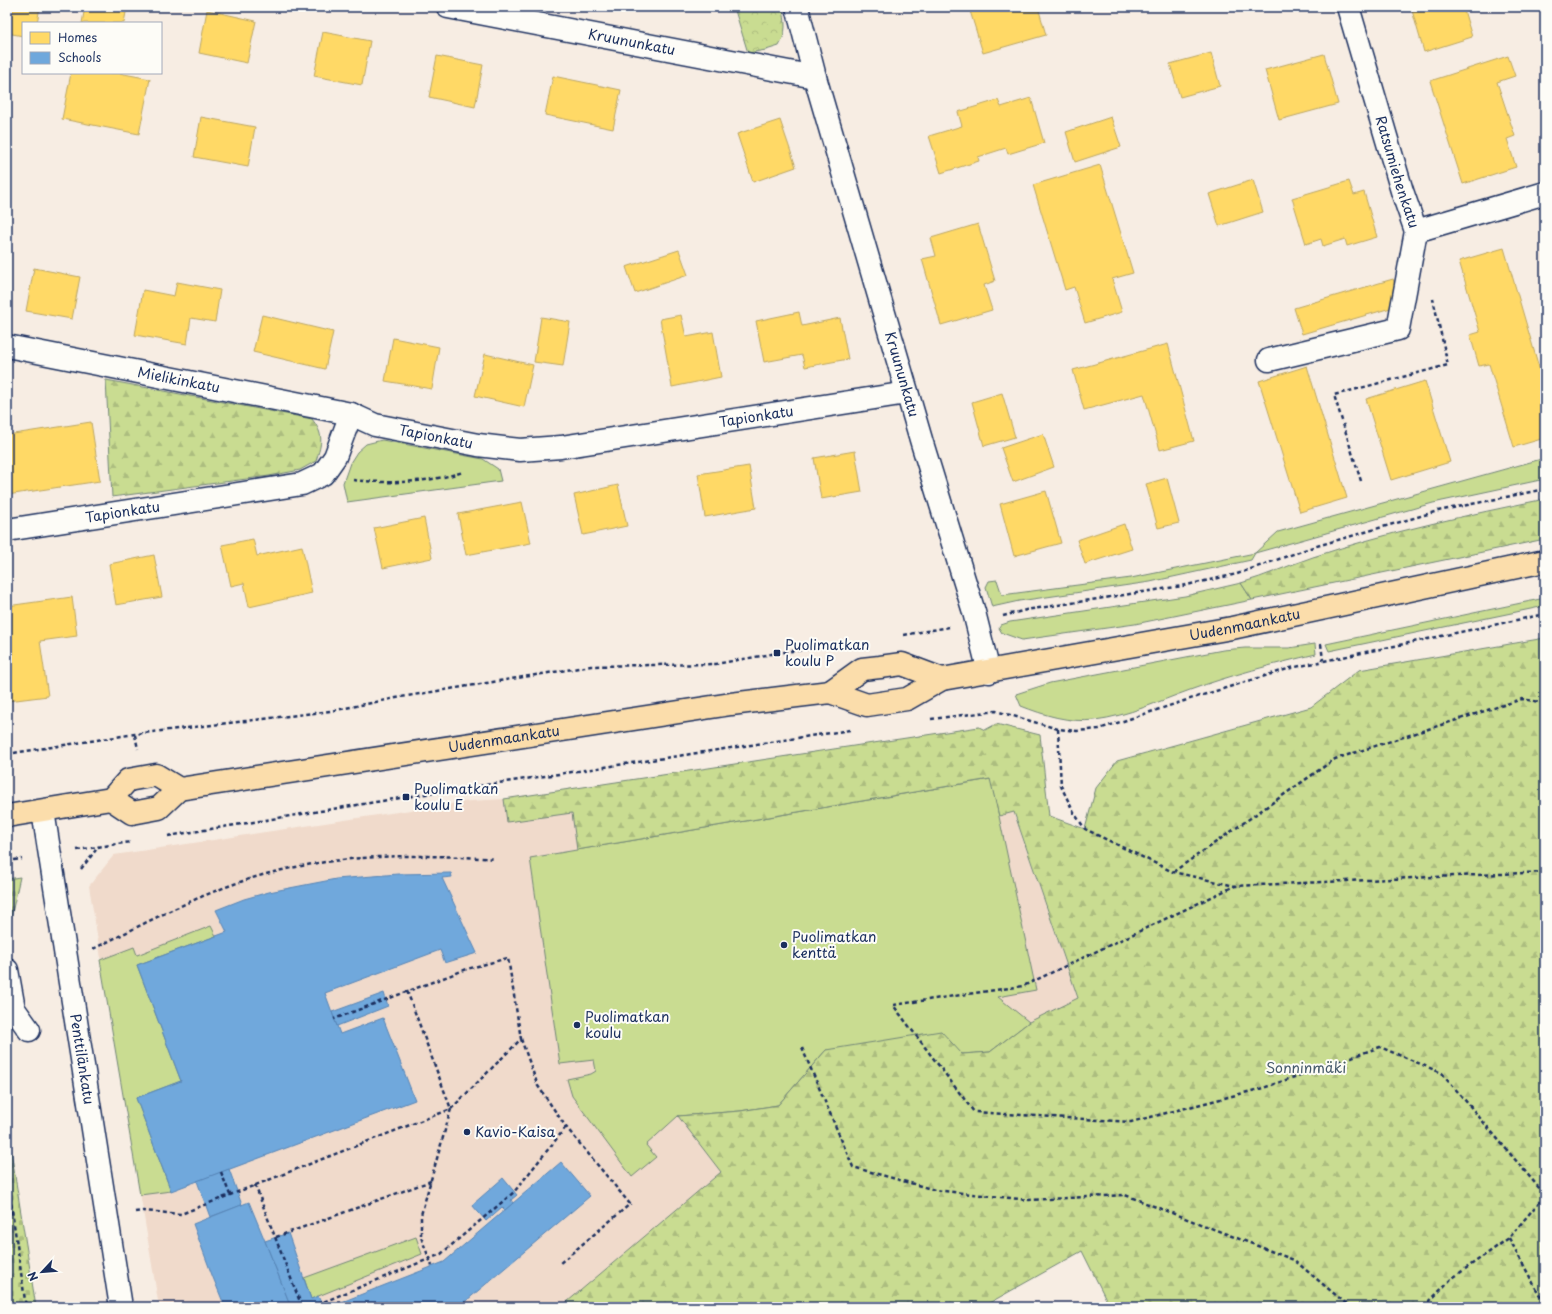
<svg xmlns="http://www.w3.org/2000/svg" width="1552" height="1314" font-family="'Playpen Sans',sans-serif">
	<style>
		.built { fill: #f0dacb }
		.grass { fill: #c9dc91; stroke: #728678 }
		.forest { fill: url(#forest-firs); stroke: #728678 }
		.cemetery { fill: url(#cemetery-stones); stroke: #728678 }
		.park { fill: url(#park-crowns); stroke: #728678 }
		.homes { fill: #ffd966; stroke: #bba664 }
		.schools { fill: #6fa8dc; stroke: #5684b6 }
		.lines { fill: none; stroke-linecap: round; stroke-linejoin: round }
		.minor-casing { stroke: #1b2f5e; stroke-width: 25 }
		.major-casing { stroke: #1b2f5e; stroke-width: 25 }
		.path { stroke: #1b2f5e; stroke-width: 2.5; stroke-dasharray: 4 3; stroke-linecap: butt }
		.minor { stroke: #fdfcf7; stroke-width: 22 }
		.major { stroke: #fbddab; stroke-width: 22 }
		.poi-dot { fill: #1b2f5e; stroke: #fdfcf7; stroke-width: 1.5 }
		.labels { text-anchor: middle; stroke-width: 4; stroke-linejoin: round; paint-order: stroke }
		.street-label { font-size: 14px; fill: #1b2f5e; stroke: #fdfcf7 }
		.poi-label { font-size: 14px; fill: #1b2f5e; stroke: #fdfcf7; text-anchor: start }
		.park-label { font-size: 14px; fill: #465a6b; stroke: #fdfcf7 }
	</style>
	<defs>
		<pattern id="forest-firs" width="22" height="20" patternUnits="userSpaceOnUse"><rect width="22" height="20" fill="#c9dc91"/><path d="M5 1l3.5 6h-7zM16 11l3.5 6h-7z" fill="#acbd7f"/></pattern>
		<pattern id="cemetery-stones" width="16" height="16" patternUnits="userSpaceOnUse"><rect width="16" height="16" fill="#c9dc91"/><path d="M2 7V4a2 2 0 0 1 4 0v3zM10 15v-3a2 2 0 0 1 4 0v3z" fill="#acbd7f"/></pattern>
		<pattern id="park-crowns" width="20" height="18" patternUnits="userSpaceOnUse"><rect width="20" height="18" fill="#c9dc91"/><path d="M2 6a3 3 0 1 1 6 0M12 15a3 3 0 1 1 6 0" fill="none" stroke="#acbd7f"/></pattern>
	</defs>
	<rect width="100%" height="100%" fill="#f7ede3"/>
	<filter id="ink" filterUnits="userSpaceOnUse"><feTurbulence type="fractalNoise" baseFrequency=".025" numOctaves="2"/><feDisplacementMap in="SourceGraphic" scale="8" xChannelSelector="R" yChannelSelector="G"/><feConvolveMatrix kernelMatrix="1 2 1 2 8 2 1 2 1" color-interpolation-filters="sRGB"/></filter>
	<g filter="url(#ink)">
		<!-- built -->
		<path class="built" d="M979 727 985 730 1078 999 607 1307H159L89 886 114 855 470 801 504 799Z"/>
		<!-- grass -->
		<g class="grass">
			<path d="M382 440 483 459 498 469 501 481 347 502 343 483 350 463 357 452 366 444Z"/>
			<path d="M1545 458V479L1433 503 1255 553 1251 560 1150 582 1019 601 992 607 986 587 989 581 997 580 1002 595 1131 578 1255 553 1278 532Z"/>
			<path d="M1241 583 1252 600 1135 624 1022 640 1002 633 999 628 1001 625 1010 622 1185 596Z"/>
			<path d="M1545 598V606L1329 651 1326 644Z"/>
			<path d="M1315 644 1316 654C1274 664 1231 675 1190 690 1159 701 1128 716 1095 720 1069 723 1044 715 1021 706L1016 694 1050 683 1223 650 1245 648H1289Z"/>
			<path d="M991 779 1036 990 998 997 1029 1022 990 1052 962 1054 826 1050 778 1105 740 1111 678 1116 646 1145 656 1157 632 1177 572 1096 567 1079 591 1074 596 1071 594 1060 560 1064 530 858Z"/>
			<path d="M211 926 216 936 137 965 181 1081 136 1098 171 1191 140 1195 100 960 134 947 137 955Z"/>
			<path d="M416 1237 422 1254 311 1299 304 1278Z"/>
		</g>
		<!-- forest -->
		<g class="forest">
			<path d="M106 380 312 419C324 435 322 442 316 461L300 470 269 476 112 497Z"/>
			<path d="M1545 499V539L1252 600 1241 583C1266 576 1289 565 1313 557 1388 532 1467 515 1545 499Z"/>
			<path d="M1545 638V1307H1110L1082 1251 982 1307H561L721 1172 678 1116 740 1111 778 1105 826 1050 941 1031 962 1054 990 1052 1029 1022 1078 998 1014 812 999 816 990 779 577 850 572 813 507 822 504 799 979 727 985 730 996 724 1040 735 1049 816 1085 829 1096 788 1117 761 1311 707 1359 670Z"/>
		</g>
		<!-- cemetery -->
		<g class="cemetery">
			<path d="M20 877 7 935V879Z"/>
			<path d="M7 1126 36 1307H7Z"/>
		</g>
		<!-- park -->
		<path class="park" d="M734 7H782C786 21 787 33 779 46L766 50 748 53Z"/>
		<!-- homes -->
		<g class="homes">
			<path d="M7 7H40L37 23H23V36L7 33Z"/>
			<path d="M85 7H127L124 23H82Z"/>
			<path d="M982 7H1038L1046 35 983 53 970 11Z"/>
			<path d="M1411 7H1463L1472 37 1424 52Z"/>
			<path d="M207 10 256 21 247 63 199 53Z"/>
			<path d="M323 32 370 41 362 85 314 76Z"/>
			<path d="M1211 53 1220 86 1180 97 1170 64Z"/>
			<path d="M1324 54 1338 104 1279 120 1265 70Z"/>
			<path d="M437 56 483 65 475 107 429 97Z"/>
			<path d="M1508 56 1515 76 1497 82 1515 136 1507 139 1516 167 1463 184 1430 81Z"/>
			<path d="M71 73H119L150 79 139 134 62 119Z"/>
			<path d="M553 76 621 90 613 129 545 115Z"/>
			<path d="M1031 98 1044 143 1008 154 1006 148 978 157 979 161 941 173 929 136 962 126 958 112 998 100 1001 107Z"/>
			<path d="M201 117 255 127 248 167 194 157Z"/>
			<path d="M1111 117 1121 147 1075 162 1066 132Z"/>
			<path d="M780 120 796 167 753 182 737 134Z"/>
			<path d="M1100 165 1133 273 1112 279 1122 312 1085 323 1074 287 1065 290 1033 185Z"/>
			<path d="M1253 180 1263 212 1219 226 1209 194Z"/>
			<path d="M1349 181 1354 195 1364 192 1377 237 1347 246 1345 239 1323 246 1321 239 1306 244 1292 198Z"/>
			<path d="M978 224 995 281 984 285 992 310 941 325 922 259 936 256 931 238Z"/>
			<path d="M1504 248 1545 388V438L1514 447 1489 364 1479 366 1470 335 1480 332 1459 261Z"/>
			<path d="M679 250 688 275 635 293 626 267Z"/>
			<path d="M34 268 80 277 72 319 26 311Z"/>
			<path d="M1393 279 1401 305 1302 334 1294 308Z"/>
			<path d="M177 282 220 290 215 322 191 318 187 344 135 335 143 290 174 296Z"/>
			<path d="M799 312 802 326 840 318 848 359 805 367 802 355 764 362 756 321Z"/>
			<path d="M262 315 333 332 325 369 253 352Z"/>
			<path d="M681 315 686 337 713 332 721 377 672 387 660 319Z"/>
			<path d="M541 317 570 322 563 366 534 362Z"/>
			<path d="M393 338 439 347 432 389 385 381Z"/>
			<path d="M1168 344 1194 441 1160 450 1144 394 1084 410 1073 370Z"/>
			<path d="M485 354 533 365 524 407 475 396Z"/>
			<path d="M1307 366 1347 498 1300 512 1259 381Z"/>
			<path d="M1425 381 1450 462 1391 480 1366 399Z"/>
			<path d="M1002 393 1015 437 984 446 972 402Z"/>
			<path d="M91 422 100 481 7 495V435Z"/>
			<path d="M1043 434 1054 467 1013 482 1001 448Z"/>
			<path d="M855 451 862 492 821 499 814 458Z"/>
			<path d="M749 466 756 508 705 517 698 474Z"/>
			<path d="M1167 478 1179 523 1158 528 1146 484Z"/>
			<path d="M618 485 627 526 583 535 574 495Z"/>
			<path d="M1046 491 1061 543 1014 556 1000 504Z"/>
			<path d="M522 502 531 543 466 555 458 514Z"/>
			<path d="M424 518 432 558 383 568 374 528Z"/>
			<path d="M1124 524 1132 549 1085 564 1077 540Z"/>
			<path d="M253 539 257 556 302 546 312 593 249 607 244 583 231 586 222 545Z"/>
			<path d="M154 555 162 597 116 605 109 564Z"/>
			<path d="M72 597 77 636 40 641 48 696 8 701 7 606Z"/>
		</g>
		<!-- schools -->
		<g class="schools">
			<path d="M451 873 452 877 442 878 477 953 445 963 440 950 325 993 340 1034 383 1018 415 1100 171 1191 136 1098 181 1081 137 965 227 932 216 910 244 899 269 892 336 879 398 874Z"/>
			<path d="M384 993 388 1006 337 1026 332 1012Z"/>
			<path d="M561 1162 590 1196 466 1301 451 1307H329L444 1262Z"/>
			<path d="M229 1169 242 1205 210 1217 197 1181Z"/>
			<path d="M503 1178 517 1195 511 1200 513 1203 505 1210 502 1207 486 1221 472 1205Z"/>
			<path d="M249 1202 265 1241 291 1307H225L212 1275 193 1224Z"/>
			<path d="M288 1233 311 1299 318 1296 323 1307H291L265 1241Z"/>
		</g>
		<g class="lines">
			<!-- minor casing -->
			<g class="minor-casing">
				<g id="minor">
					<path id="s1" d="M448 7 815 77"/>
					<path id="s2" d="M797 7 815 77 922 443 974 612 989 672"/>
					<path id="s3" d="M1348 7 1402 191 1416 231 1545 193"/>
					<path id="s4" d="M7 346 351 414 375 425 478 445 520 450 561 447 907 393"/>
					<path d="M1269 360 1398 329 1416 231"/>
					<path id="s5" d="M7 530 302 484 323 474 335 457 351 414"/>
					<path id="s6" d="M43 811 121 1307"/>
					<path d="M7 970 14 1009 29 1030"/>
				</g>
			</g>
			<!-- major casing -->
			<g class="major-casing">
				<g id="major">
					<path d="M830 692 862 669 880 667 902 664 942 679"/>
					<path id="s7" d="M111 799 132 813 159 808 179 789 731 704 830 692 867 705 907 699 942 679 1232 628 1545 561"/>
					<path d="M7 816 111 799 128 780 156 775 179 789"/>
				</g>
			</g>
			<!-- path -->
			<g class="path">
				<path d="M353 480C391 484 427 483 463 472"/>
				<path d="M1361 481 1334 395 1448 365 1433 299"/>
				<path d="M1003 616 1026 610 1182 586 1237 574 1310 548 1438 511 1545 489"/>
				<path d="M904 635 949 627"/>
				<path d="M1321 644 1323 660"/>
				<path d="M931 719 996 711 1058 729 1077 731 1099 729 1193 698 1291 668 1545 614"/>
				<path d="M1058 729 1061 786 1074 813 1085 829 1173 872 1235 886"/>
				<path d="M135 735 138 749"/>
				<path d="M7 754 135 734 331 711 401 697 591 666 716 664 777 653 848 644"/>
				<path d="M168 836 406 797 850 730"/>
				<path d="M77 850 131 842"/>
				<path d="M7 861 22 859"/>
				<path d="M81 869 99 846"/>
				<path d="M1173 872 1335 759 1522 699 1545 703"/>
				<path d="M1545 872 1235 886 1023 986 893 1005 974 1112 1131 1122 1263 1088 1380 1047 1442 1073 1545 1195"/>
				<path d="M93 949C142 925 191 898 243 881 324 854 411 853 495 859"/>
				<path d="M407 991 451 1109 421 1215V1237L432 1266"/>
				<path d="M521 1039 538 1086 566 1127 630 1204 559 1264"/>
				<path d="M802 1048 853 1167 935 1190 1029 1200 1125 1195 1294 1260 1350 1307"/>
				<path d="M221 1172 230 1195"/>
				<path d="M7 1176 26 1307"/>
				<path d="M255 1185 302 1307"/>
				<path d="M135 1212 143 1211 181 1214 451 1109 521 1039 508 958 467 969 334 1019"/>
				<path d="M276 1237 431 1181"/>
				<path d="M1509 1238 1539 1294 1545 1301"/>
				<path d="M311 1307 441 1254 514 1192 566 1127"/>
				<path d="M1424 1307 1451 1279 1509 1238 1545 1195"/>
			</g>
			<!-- minor -->
			<use href="#minor" class="minor"/>
			<!-- major -->
			<use href="#major" class="major"/>
		</g>
	</g>
	<!-- markers -->
	<g class="poi-dot">
		<rect x="773" y="649" width="8" height="8" rx="2"/>
		<rect x="402" y="793" width="8" height="8" rx="2"/>
		<circle cx="784" cy="945" r="4"/>
		<circle cx="577" cy="1025" r="4"/>
		<circle cx="467" cy="1132" r="4"/>
	</g>
	<g class="labels">
		<!-- street labels -->
		<g class="street-label">
			<text dy="5" stroke="none"><textPath href="#s1" startOffset="187">Kruununkatu</textPath></text>
			<text dy="5" stroke="none"><textPath href="#s3" startOffset="172">Ratsumiehenkatu</textPath></text>
			<text dy="5" stroke="none"><textPath href="#s2" startOffset="382">Kruununkatu</textPath></text>
			<text dy="5" stroke="none"><textPath href="#s4" startOffset="175">Mielikinkatu</textPath></text>
			<text dy="5" stroke="none"><textPath href="#s4" startOffset="763">Tapionkatu</textPath></text>
			<text dy="5" stroke="none"><textPath href="#s4" startOffset="439">Tapionkatu</textPath></text>
			<text dy="5" stroke="none"><textPath href="#s5" startOffset="117">Tapionkatu</textPath></text>
			<text dy="5" stroke="none"><textPath href="#s7" startOffset="1166">Uudenmaankatu</textPath></text>
			<text dy="5" stroke="none"><textPath href="#s7" startOffset="409">Uudenmaankatu</textPath></text>
			<text dy="5" stroke="none"><textPath href="#s6" startOffset="251">Penttilänkatu</textPath></text>
		</g>
		<!-- poi labels -->
		<g class="poi-label">
			<text x="785" y="650">Puolimatkan<tspan x="785" dy="16">koulu P</tspan></text>
			<text x="414" y="794">Puolimatkan<tspan x="414" dy="16">koulu E</tspan></text>
			<text x="792" y="942">Puolimatkan<tspan x="792" dy="16">kenttä</tspan></text>
			<text x="585" y="1022">Puolimatkan<tspan x="585" dy="16">koulu</tspan></text>
			<text x="475" y="1137">Kavio-Kaisa</text>
		</g>
		<!-- park labels -->
		<g class="park-label">
			<text x="1306" y="1073">Sonninmäki</text>
		</g>
	</g>
	<!-- margin -->
	<rect width="1552" height="1314" fill="none" stroke="#fdfcf7" stroke-width="24"/>
	<rect x="12" y="12" width="1528" height="1290" fill="none" stroke="#1b2f5e" stroke-width="1.5" filter="url(#ink)"/>
	<!-- legend -->
	<rect x="22" y="22" width="140" height="52" fill="#fdfcf7" stroke="#a3aaba"/>
	<rect x="30" y="32" width="20" height="12" fill="#ffd966" stroke="#a3aaba"/>
	<text x="58" y="42" font-size="12" fill="#1b2f5e">Homes</text>
	<rect x="30" y="52" width="20" height="12" fill="#6fa8dc" stroke="#a3aaba"/>
	<text x="58" y="62" font-size="12" fill="#1b2f5e">Schools</text>
	<!-- north arrow -->
	<g transform="translate(42 1272) rotate(244)" stroke="#fdfcf7" stroke-width="3" paint-order="stroke">
	<path d="M0-3L7 15L0 10L-7 15Z" fill="#1b2f5e"/>
	<text y="-6" font-size="11" font-weight="bold" text-anchor="middle" fill="#1b2f5e">N</text>
	</g>
</svg>
